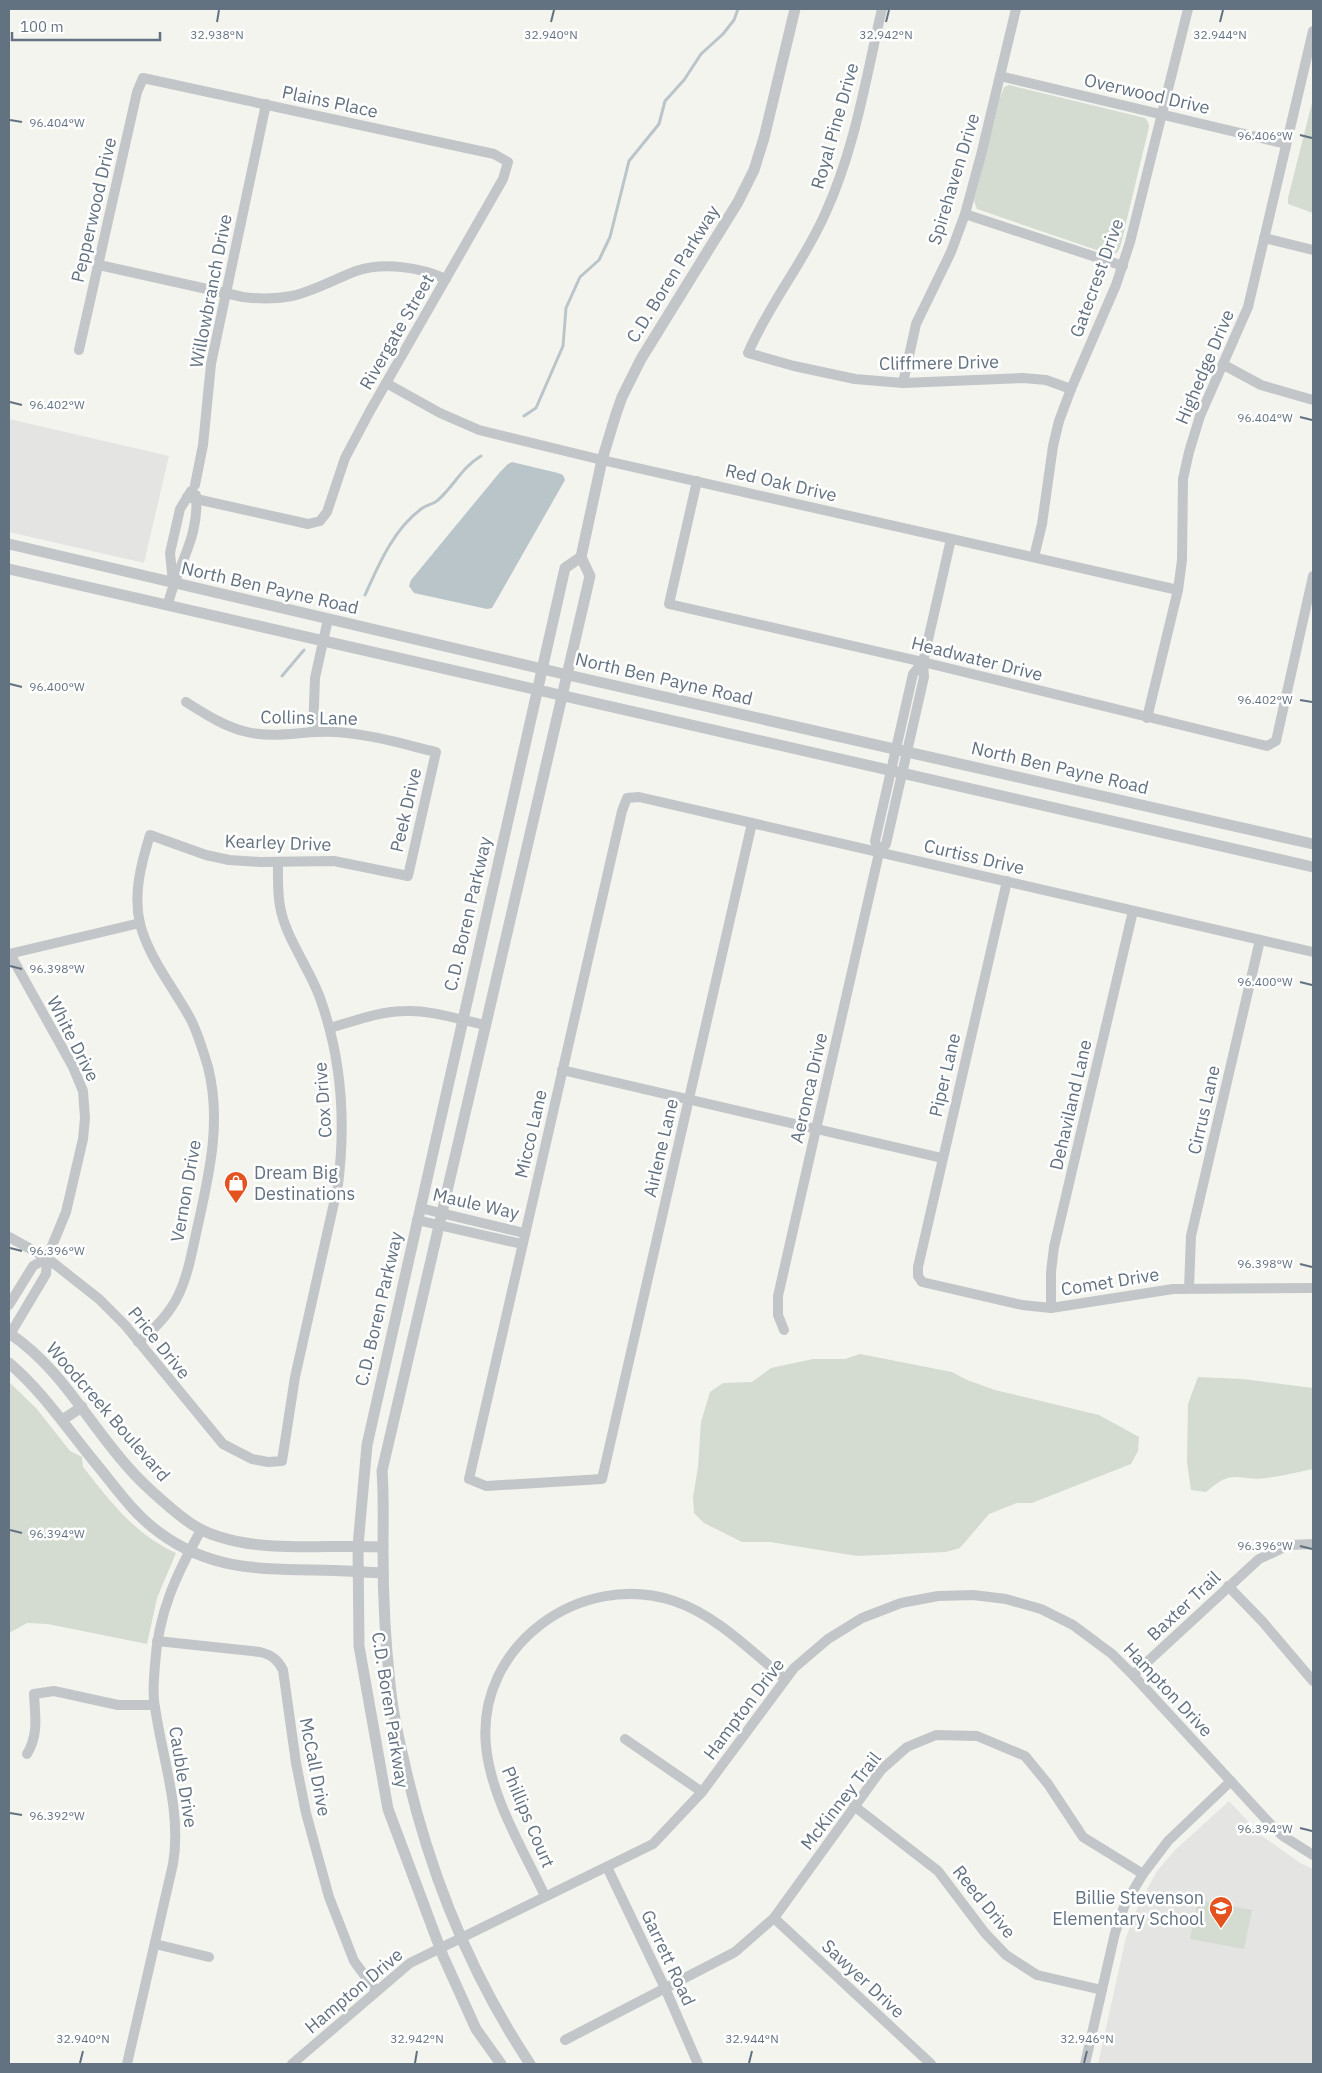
<svg xmlns="http://www.w3.org/2000/svg" width="1322" height="2073" font-family="'IBM Plex Sans',sans-serif">
	<style>
		.built { fill: #e4e5e3 }
		.green { fill: #d4dbd0 }
		.water { fill: #bac5ca }
		.lines { fill: none; stroke-linecap: round; stroke-linejoin: round }
		.stream { stroke: #bac5ca; stroke-width: 3 }
		.minor { stroke: #c3c6c9; stroke-width: 10 }
		.tertiary { stroke: #c3c6c9; stroke-width: 11 }
		.ticks { fill: none; stroke: #627281; stroke-width: 2 }
		.labels { text-anchor: middle; stroke-width: 5; stroke-linejoin: round; paint-order: stroke }
		.street-label { font-size: 18px; fill: #627281; stroke: #fff }
		.poi-label { font-size: 18px; fill: #627281; stroke: #fff; text-anchor: start }
		.ticks-label { font-size: 12px; text-anchor: middle; fill: #627281; stroke: #fff; stroke-width: 5; stroke-linejoin: round; paint-order: stroke }
	</style>
	<rect width="100%" height="100%" fill="#f4f4ef"/>
	<!-- built -->
	<g class="built">
		<path d="M9 419 169 456 144 563 9 532Z"/>
		<path d="M1229 1801 1261 1835 1300 1863 1313 1869V2064H1098L1126 1937 1138 1906 1157 1871 1175 1850Z"/>
	</g>
	<!-- green -->
	<g class="green">
		<path d="M1009 85 1145 118 1148 122 1149 127 1121 244C1119 250 1118 254 1111 255L977 209 974 201 1000 98 1004 87Z"/>
		<path d="M1313 99V213L1288 204V198Z"/>
		<path d="M860 1354 952 1372 967 1380 995 1390 1099 1415 1139 1437 1138 1451 1131 1464 1032 1503H1017L989 1514 960 1548 946 1552 857 1556 770 1542H742L704 1523 694 1513 693 1497 698 1467 701 1422 710 1392 723 1383 752 1382 771 1368 813 1359H845Z"/>
		<path d="M1198 1377 1243 1379 1313 1388V1469C1298 1472 1283 1476 1267 1478 1236 1482 1235 1467 1206 1492L1191 1490 1187 1462 1188 1404Z"/>
		<path d="M9 1382 36 1408 70 1451 82 1457 83 1467C111 1502 133 1533 176 1553L157 1598 147 1644 48 1624 27 1623 9 1633Z"/>
		<path d="M1198 1900 1252 1910 1244 1949 1190 1939Z"/>
	</g>
	<!-- water -->
	<path class="water" d="M512 462 558 473 563 475 565 480 492 608 487 609 414 593 409 586 411 580 500 472 508 464Z"/>
	<g class="lines">
		<!-- stream -->
		<g class="stream">
			<path d="M524 416 536 408 563 346 566 308 580 277 599 260 610 237 629 161 659 124 665 101 684 80 701 54 723 34 734 20 738 9"/>
			<path d="M365 595C379 564 393 530 421 509 426 505 434 504 438 500 454 486 462 467 481 456"/>
			<path d="M282 676 304 650"/>
		</g>
		<!-- minor -->
		<g class="minor">
			<path d="M882 9C866 77 855 149 825 214 804 262 769 304 748 353L794 366 855 379 903 383 1023 378 1046 380 1071 389"/>
			<path d="M1000 76 1286 144"/>
			<path d="M965 214 1123 266"/>
			<path d="M1264 238 1313 250"/>
			<path d="M99 265 243 297C259 299 276 299 292 296 314 291 335 279 356 271 384 262 420 267 446 279"/>
			<path d="M79 350 137 92 143 78 494 154 508 162 503 179 370 411 345 458 327 512 320 521 308 524 187 497"/>
			<path d="M1224 365 1261 385 1313 400"/>
			<path d="M386 383 440 413 479 430 602 460 1178 590"/>
			<path d="M903 383 916 324 951 252 965 214 981 155 1016 9"/>
			<path d="M697 481 669 604 923 662 1267 746 1276 741 1313 576"/>
			<path d="M195 485 203 445 211 364 266 104"/>
			<path d="M1034 557 1042 524 1053 446 1059 421 1071 389 1116 285 1130 242 1188 9"/>
			<path d="M173 583 170 553 180 509 191 491"/>
			<path d="M168 604C177 566 200 537 196 495"/>
			<path d="M1147 718 1178 590 1182 560 1183 479 1189 452 1200 416 1248 307 1313 31"/>
			<path d="M313 732 315 678 328 619"/>
			<path d="M752 823 602 1479 486 1486 469 1479 622 811 627 798 639 797 1313 952"/>
			<path d="M879 853 875 841 913 674 923 662"/>
			<path d="M1007 881 918 1267V1276L922 1282 1022 1305 1051 1308 1173 1289 1313 1288"/>
			<path d="M9 954 140 923"/>
			<path d="M330 1028C354 1021 380 1011 406 1011 432 1010 460 1020 486 1025"/>
			<path d="M562 1070 942 1158"/>
			<path d="M420 1208 524 1233"/>
			<path d="M417 1220 522 1244"/>
			<path d="M9 1237 47 1258 99 1299 125 1325 223 1444 252 1459 268 1462 282 1461 295 1377 338 1185C346 1121 342 1059 320 998 310 970 287 939 281 911 277 895 278 878 278 862"/>
			<path d="M1189 1288 1191 1236 1260 940"/>
			<path d="M9 1305 33 1266 47 1258"/>
			<path d="M1051 1308V1272L1054 1247 1133 911"/>
			<path d="M784 1330 778 1315V1296L879 853 886 844 924 677 923 662 951 539"/>
			<path d="M9 1336 46 1274 47 1258 66 1212 83 1139 85 1118 83 1091 73 1067 10 954"/>
			<path d="M138 1342C182 1308 186 1280 197 1229 209 1175 222 1122 208 1067 203 1051 198 1033 190 1018 173 987 149 958 140 924 133 894 141 864 150 835L206 855 229 860 260 862 334 861 408 876 436 752C403 744 370 734 335 732 306 730 276 739 247 732 225 727 205 714 186 702"/>
			<path d="M1228 1586 1262 1621 1313 1681"/>
			<path d="M157 1641 260 1652C272 1655 278 1660 283 1670L296 1763 306 1813 329 1897 354 1961 376 1991"/>
			<path d="M1133 1675 1259 1559 1289 1545 1313 1544"/>
			<path d="M625 1739 702 1792"/>
			<path d="M27 1754C39 1734 35 1716 34 1694L54 1691 118 1705H154"/>
			<path d="M854 1806 938 1871 985 1933 1006 1955 1037 1975 1102 1990"/>
			<path d="M607 1867 665 1988 698 2064"/>
			<path d="M545 1896C523 1849 491 1798 486 1746 476 1645 581 1570 674 1601 716 1615 751 1651 785 1679"/>
			<path d="M774 1918 931 2064"/>
			<path d="M155 1944 209 1957"/>
			<path d="M565 2040 735 1952 774 1918 881 1770 907 1747 936 1735 977 1736 1025 1756 1048 1784 1083 1837 1143 1874"/>
			<path d="M127 2064 173 1864C182 1811 162 1758 155 1707 152 1693 154 1679 155 1665 158 1613 176 1575 201 1530"/>
			<path d="M292 2064 410 1963 653 1844 702 1792 794 1668 828 1639 862 1618 901 1603 938 1596 973 1595 1006 1599 1041 1609 1073 1625 1112 1654 1133 1675 1273 1827 1283 1836 1313 1855"/>
			<path d="M1085 2064 1115 1933 1125 1904 1143 1874 1168 1841 1231 1781"/>
		</g>
		<!-- tertiary -->
		<g class="tertiary">
			<path d="M9 544 568 675 1313 844"/>
			<path d="M9 569 1313 867"/>
			<path d="M9 1333C61 1368 87 1421 127 1466 139 1480 152 1492 165 1503 182 1518 198 1531 220 1537 270 1553 330 1544 383 1547"/>
			<path d="M9 1363C42 1391 66 1427 93 1460 114 1485 133 1514 160 1533 209 1569 256 1569 315 1570 338 1570 360 1572 383 1573"/>
			<path d="M62 1420 82 1407"/>
			<path d="M501 2064 476 2029 443 1956 388 1809 359 1646 358 1546 367 1445 565 568 581 557"/>
			<path d="M530 2064C469 1972 428 1869 404 1761 398 1736 392 1709 390 1683 385 1639 383 1595 383 1551 383 1524 384 1498 382 1471L590 576 581 557 602 460 616 414 622 397 641 359 738 202 754 170 764 138 795 9"/>
		</g>
	</g>
	<!-- ticks -->
	<path class="ticks" d="M217 22 219 10M551 22 554 10M886 22 889 10M1220 22 1223 10M10 120 22 122M1300 135 1312 138M10 402 22 405M1300 417 1312 420M10 684 22 687M1300 700 1312 702M10 966 22 969M1300 982 1312 985M10 1248 22 1251M1300 1264 1312 1267M10 1530 22 1533M1300 1546 1312 1549M10 1813 22 1815M1300 1828 1312 1831M80 2063 83 2051M415 2063 417 2051M749 2063 752 2051M1084 2063 1087 2051"/>
	<!-- icons -->
	<defs>
		<g id="shop-pin" transform="scale(1.25)"><path d="M0 17L-7.5 6A9.5 9.5 0 1 1 7.5 6Z" fill="#e4531f" stroke="#fff"/><path d="M-5-2.5h2.3a2.7 3.5 0 0 1 5.4 0H5L5.5 6h-11ZM-1.5-2.5h3a1.5 2.3 0 0 0-3 0Z" fill="#fff"/></g>
		<g id="school-pin" transform="scale(1.25)"><path d="M0 17L-7.5 6A9.5 9.5 0 1 1 7.5 6Z" fill="#e4531f" stroke="#fff"/><path d="M0-5L7-2L0 1L-7-2ZM-4 1L0 2.5L4 1V4Q0 6-4 4Z" fill="#fff"/></g>
	</defs>
	<g fill-rule="evenodd">
		<use href="#shop-pin" x="236" y="1183"/>
		<use href="#school-pin" x="1221" y="1908"/>
	</g>
	<g class="labels">
		<!-- street labels -->
		<g class="street-label">
			<text transform="translate(1147 94) rotate(13)" y="6">Overwood Drive</text>
			<text transform="translate(330 102) rotate(12)" y="6">Plains Place</text>
			<text transform="translate(835 126) rotate(-74)" y="6">Royal Pine Drive</text>
			<text transform="translate(954 179) rotate(-73)" y="6">Spirehaven Drive</text>
			<text transform="translate(94 210) rotate(-77)" y="6">Pepperwood Drive</text>
			<text transform="translate(673 274) rotate(-58)" y="6">C.D. Boren Parkway</text>
			<text transform="translate(1097 278) rotate(-70)" y="6">Gatecrest Drive</text>
			<text transform="translate(211 291) rotate(-79)" y="6">Willowbranch Drive</text>
			<text transform="translate(397 332) rotate(-60)" y="6">Rivergate Street</text>
			<text transform="translate(939 363) rotate(-1)" y="6">Cliffmere Drive</text>
			<text transform="translate(1205 367) rotate(-67)" y="6">Highedge Drive</text>
			<text transform="translate(781 483) rotate(13)" y="6">Red Oak Drive</text>
			<text transform="translate(270 588) rotate(13)" y="6">North Ben Payne Road</text>
			<text transform="translate(977 659) rotate(14)" y="6">Headwater Drive</text>
			<text transform="translate(664 679) rotate(13)" y="6">North Ben Payne Road</text>
			<text transform="translate(309 718) rotate(1)" y="6">Collins Lane</text>
			<text transform="translate(1060 768) rotate(13)" y="6">North Ben Payne Road</text>
			<text transform="translate(406 810) rotate(-77)" y="6">Peek Drive</text>
			<text transform="translate(278 843) rotate(2)" y="6">Kearley Drive</text>
			<text transform="translate(974 857) rotate(13)" y="6">Curtiss Drive</text>
			<text transform="translate(468 914) rotate(-77)" y="6">C.D. Boren Parkway</text>
			<text transform="translate(73 1039) rotate(63)" y="6">White Drive</text>
			<text transform="translate(945 1075) rotate(-77)" y="6">Piper Lane</text>
			<text transform="translate(809 1088) rotate(-77)" y="6">Aeronca Drive</text>
			<text transform="translate(323 1100) rotate(-94)" y="6">Cox Drive</text>
			<text transform="translate(1071 1105) rotate(-77)" y="6">Dehaviland Lane</text>
			<text transform="translate(1204 1110) rotate(-77)" y="6">Cirrus Lane</text>
			<text transform="translate(531 1134) rotate(-77)" y="6">Micco Lane</text>
			<text transform="translate(661 1148) rotate(-77)" y="6">Airlene Lane</text>
			<text transform="translate(186 1191) rotate(-80)" y="6">Vernon Drive</text>
			<text transform="translate(476 1204) rotate(13)" y="6">Maule Way</text>
			<text transform="translate(1110 1282) rotate(-9)" y="6">Comet Drive</text>
			<text transform="translate(379 1309) rotate(-77)" y="6">C.D. Boren Parkway</text>
			<text transform="translate(159 1343) rotate(51)" y="6">Price Drive</text>
			<text transform="translate(108 1412) rotate(49)" y="6">Woodcreek Boulevard</text>
			<text transform="translate(1184 1606) rotate(-43)" y="6">Baxter Trail</text>
			<text transform="translate(1168 1690) rotate(47)" y="6">Hampton Drive</text>
			<text transform="translate(744 1709) rotate(-53)" y="6">Hampton Drive</text>
			<text transform="translate(390 1710) rotate(81)" y="6">C.D. Boren Parkway</text>
			<text transform="translate(315 1767) rotate(79)" y="6">McCall Drive</text>
			<text transform="translate(183 1777) rotate(81)" y="6">Cauble Drive</text>
			<text transform="translate(841 1801) rotate(-52)" y="6">McKinney Trail</text>
			<text transform="translate(528 1817) rotate(67)" y="6">Phillips Court</text>
			<text transform="translate(984 1902) rotate(51)" y="6">Reed Drive</text>
			<text transform="translate(668 1958) rotate(65)" y="6">Garrett Road</text>
			<text transform="translate(863 1979) rotate(43)" y="6">Sawyer Drive</text>
			<text transform="translate(354 1991) rotate(-40)" y="6">Hampton Drive</text>
		</g>
		<!-- poi labels -->
		<g class="poi-label">
			<text x="254" y="1179">Dream Big<tspan x="254" dy="21">Destinations</tspan></text>
			<text x="1204" y="1904" text-anchor="end">Billie Stevenson<tspan x="1204" dy="21">Elementary School</tspan></text>
		</g>
	</g>
	<g class="ticks-label">
		<text x="217" y="39">32.938°N</text>
		<text x="551" y="39">32.940°N</text>
		<text x="886" y="39">32.942°N</text>
		<text x="1220" y="39">32.944°N</text>
		<text x="57" y="127">96.404°W</text>
		<text x="1265" y="140">96.406°W</text>
		<text x="57" y="409">96.402°W</text>
		<text x="1265" y="422">96.404°W</text>
		<text x="57" y="691">96.400°W</text>
		<text x="1265" y="704">96.402°W</text>
		<text x="57" y="973">96.398°W</text>
		<text x="1265" y="986">96.400°W</text>
		<text x="57" y="1255">96.396°W</text>
		<text x="1265" y="1268">96.398°W</text>
		<text x="57" y="1538">96.394°W</text>
		<text x="1265" y="1550">96.396°W</text>
		<text x="57" y="1820">96.392°W</text>
		<text x="1265" y="1833">96.394°W</text>
		<text x="83" y="2043">32.940°N</text>
		<text x="417" y="2043">32.942°N</text>
		<text x="752" y="2043">32.944°N</text>
		<text x="1087" y="2043">32.946°N</text>
	</g>
	<!-- border -->
	<rect width="1322" height="2073" fill="none" stroke="#627281" stroke-width="20"/>
	<!-- scale -->
	<path d="M12 32v8h148v-8" fill="none" stroke="#627281" stroke-width="2.5"/>
	<text x="20" y="32" font-size="15" fill="#627281" stroke="#ffffff" stroke-width="4" paint-order="stroke">100 m</text>
</svg>
